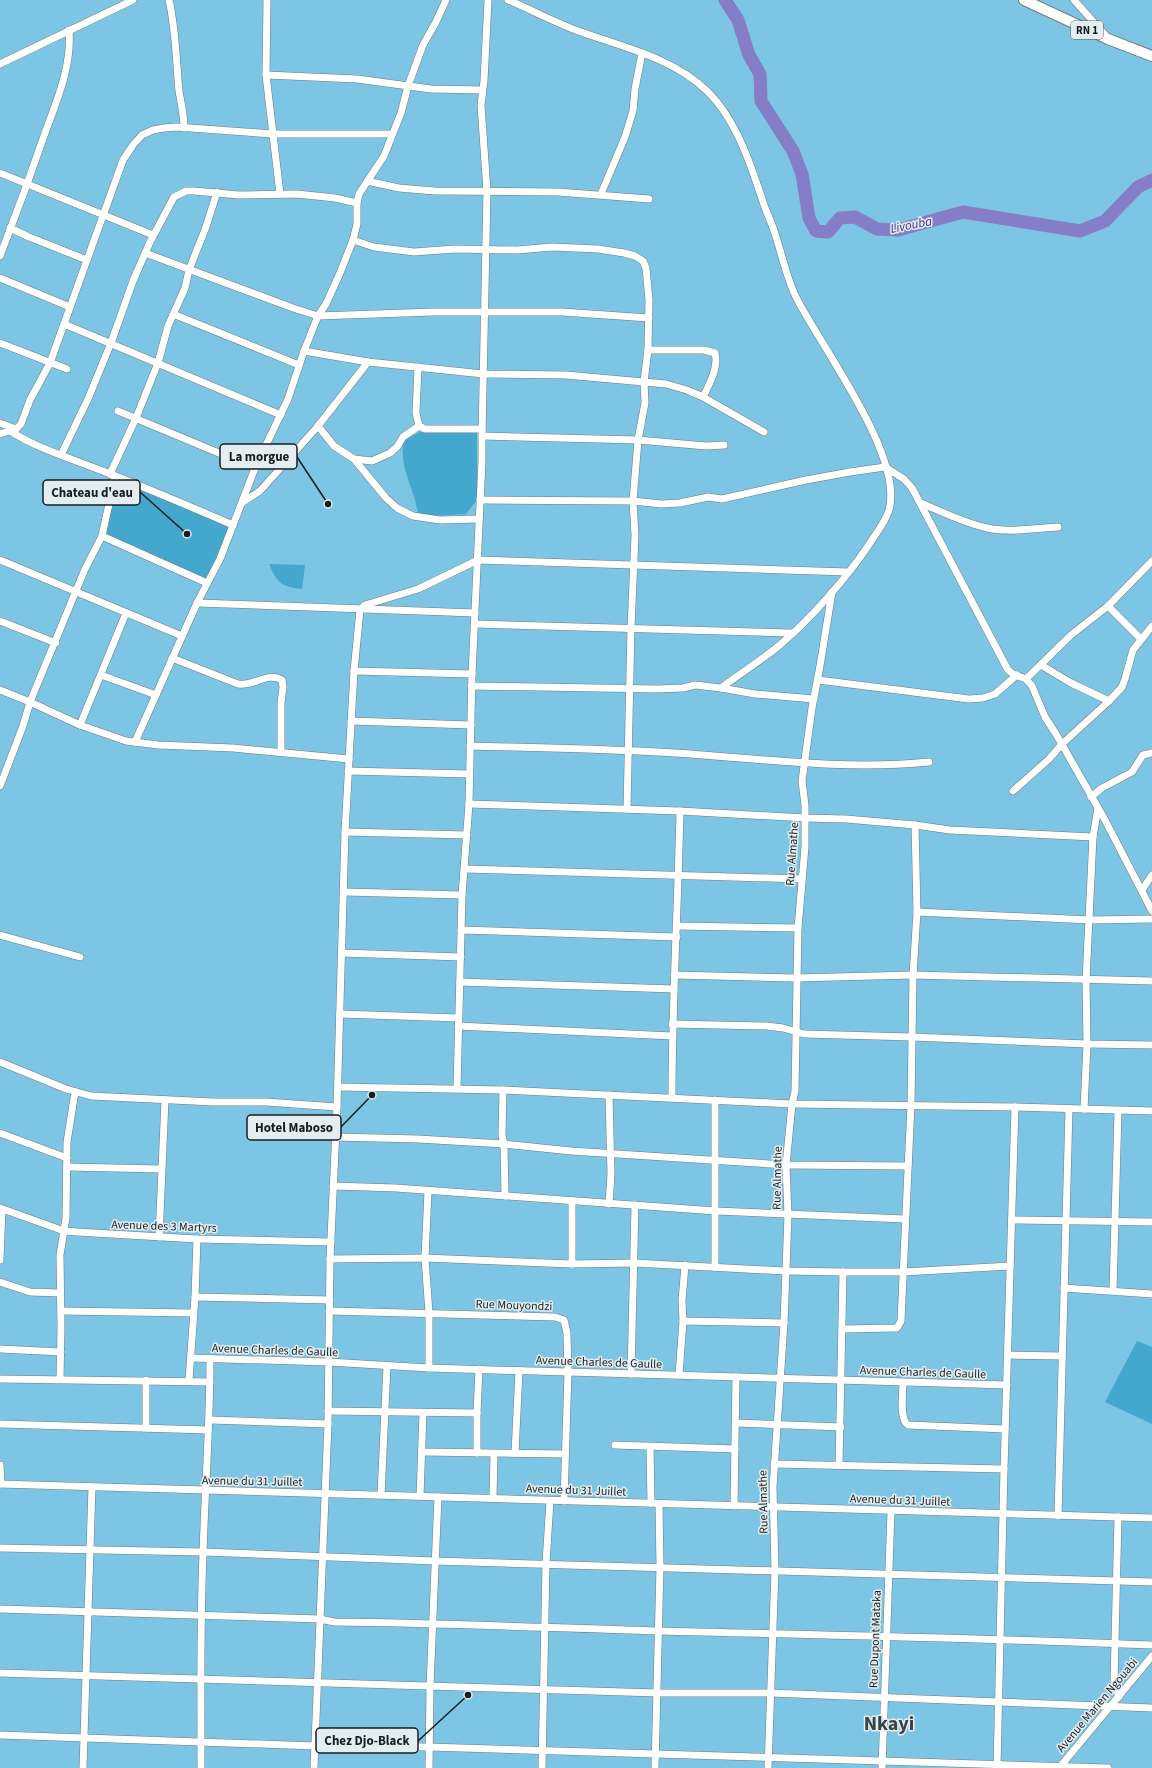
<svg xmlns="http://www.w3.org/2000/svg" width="1152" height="1768" font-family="'Source Sans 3',sans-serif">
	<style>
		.green { fill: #7cc5e4 }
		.forest { fill: #44a7ce }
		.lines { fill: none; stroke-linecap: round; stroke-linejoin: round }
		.river { stroke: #857dc5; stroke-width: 13 }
		.minor-casing { stroke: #717a7e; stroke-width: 8 }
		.highway-casing { stroke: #717a7e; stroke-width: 12 }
		.minor { stroke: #fff; stroke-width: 7 }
		.highway { stroke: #fff; stroke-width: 10 }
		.labels { text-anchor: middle; stroke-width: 3; stroke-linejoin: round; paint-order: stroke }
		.shield { fill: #e4eef2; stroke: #565c5e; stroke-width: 1 }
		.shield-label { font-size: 11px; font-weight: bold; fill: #191d1e }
		.street-label { font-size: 12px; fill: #191d1e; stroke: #e4eef2 }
		.water-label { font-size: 13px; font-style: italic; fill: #423085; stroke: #e4eef2 }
		.town-label { font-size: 20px; font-weight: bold; fill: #3a4245; stroke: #e4eef2 }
		.leader { fill: none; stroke: #191d1e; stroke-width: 1.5 }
		.callout-dot { fill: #191d1e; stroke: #e4eef2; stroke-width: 1.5 }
		.callout { fill: #e4eef2; stroke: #191d1e; stroke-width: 1.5 }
		.callout-label { font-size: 13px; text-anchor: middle; font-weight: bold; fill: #191d1e }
	</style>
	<rect width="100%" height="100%" fill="#d7e1e5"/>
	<!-- green -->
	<rect class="green" x="0" y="0" width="1152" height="1768"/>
	<!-- forest -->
	<g class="forest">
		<path d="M422 431 477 433V500L466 514 431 516 418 513C414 488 398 466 404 440Z"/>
		<path d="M116 480 230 526 206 580 104 534Z"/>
		<path d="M269 564 305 565 302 589C282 587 277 583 269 564Z"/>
		<path d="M1137 1341 1152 1347V1424L1105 1402Z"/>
	</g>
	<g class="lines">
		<!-- river -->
		<path class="river" d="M725 0 738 20 749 55 760 74 761 101 793 151 802 174 809 218 816 231 828 232 840 218 855 217 877 229 898 230 963 212 1080 231 1105 221 1138 187 1152 180"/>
		<!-- minor casing -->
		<g class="minor-casing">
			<g id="minor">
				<path d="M169 0C176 30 176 60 179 91 181 103 184 115 184 128"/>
				<path d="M267 0 266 75 280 194"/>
				<path d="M1074 0 1107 37"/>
				<path d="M0 64 133 0"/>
				<path d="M266 75 357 79 431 89 482 90"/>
				<path d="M0 173 153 235"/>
				<path d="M367 181 399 188 435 191 558 192 649 199"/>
				<path d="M601 194 625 137 633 111 635 89 642 53"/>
				<path d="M10 228 29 237 87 260"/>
				<path d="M353 240 374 247 414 252 455 249 517 250 552 247 598 249 624 253 635 256 643 261 646 268 649 300 648 350 644 382 645 403 638 440 633 501 635 535 631 628 627 809"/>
				<path d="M145 253 293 308 318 316 433 312H562L649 318"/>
				<path d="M0 256C16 215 31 174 45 133 57 100 72 66 69 30"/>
				<path d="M0 278 70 307"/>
				<path d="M173 314 299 365"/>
				<path d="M64 324 281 415"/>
				<path d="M0 343 67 369"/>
				<path d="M648 350H704L715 353C719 367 709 385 703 397"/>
				<path d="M304 351 368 362 483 374 566 375 666 384 687 390 703 397 764 432"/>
				<path d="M418 367 416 413 419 426 425 429H482"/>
				<path d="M118 411 255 468"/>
				<path d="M0 423 16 429"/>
				<path d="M318 426 334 446 354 459 386 498 397 508 413 516 440 520 479 519"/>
				<path d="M10 431C38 449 70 458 100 470 145 487 189 506 233 525"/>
				<path d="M0 434 16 429 21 424 30 400 50 363 123 160 133 145 142 135 153 130 164 128 176 127 273 134H392"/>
				<path d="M482 436 638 440 706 446 724 445"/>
				<path d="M61 455 88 399 111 343 133 281 150 242 174 197 186 191H194L239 195 297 194 335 198 357 203"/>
				<path d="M354 459 372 461 390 453 397 447 403 437 419 426"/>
				<path d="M110 474 136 418 158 363 168 326 185 288 189 270 206 227 217 192"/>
				<path d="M480 500 633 501 661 504 680 503 708 497 722 499 806 480 850 472 885 467 904 479 912 488 1008 670 1013 674 1026 679 1032 686 1045 717 1056 734 1105 820 1152 911"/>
				<path d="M243 502 260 491 318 426 368 362"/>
				<path d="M921 503C942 512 964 523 987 528 1010 533 1035 528 1058 527"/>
				<path d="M102 536 115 476"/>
				<path d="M0 560 182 636"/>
				<path d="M197 603 475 613"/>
				<path d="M1108 606 1141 639"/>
				<path d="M0 621 56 643"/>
				<path d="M475 624 792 633"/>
				<path d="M172 658 238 684C254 687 267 671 282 680L283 687 281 703V752"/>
				<path d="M1041 665 1071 683 1109 701"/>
				<path d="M354 671 472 674"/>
				<path d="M101 675 156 695"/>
				<path d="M1026 679 1071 635 1108 606 1152 561"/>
				<path d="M818 680 969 699 983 698 995 694 1017 675"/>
				<path d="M471 686 657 689 683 688 695 685 721 688C741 673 762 660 781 644 811 618 846 579 868 546 875 535 885 523 889 510 904 456 822 348 797 299 787 280 783 258 776 237 773 225 767 214 763 202 751 165 736 119 707 91 673 58 623 47 581 32 556 23 532 10 508 0"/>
				<path d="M721 688 755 694 814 699"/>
				<path d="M0 690 30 702 80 725 126 741 158 745 233 748 349 759"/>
				<path d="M351 721 471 725"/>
				<path d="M80 725 126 613"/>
				<path d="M135 742 197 603 220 559 255 468 288 399 304 351 318 316 326 304 340 273 353 240 357 224V203L359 194 384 156 401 113 408 86 423 45 436 22 446 0"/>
				<path d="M470 746C544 748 617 749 691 754 770 760 849 770 929 762"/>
				<path d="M348 771 469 774"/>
				<path d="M0 786 23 726 30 702 85 569 102 536 207 583"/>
				<path d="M1013 791 1049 759 1062 744 1109 701 1122 687 1125 679 1133 650 1152 626"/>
				<path d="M1091 797 1102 788 1132 772 1143 755 1152 753"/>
				<path d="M469 804 680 811 805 818 846 819 915 825 950 830 1093 837"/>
				<path d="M345 832 467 835"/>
				<path d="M465 869 801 879"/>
				<path d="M1142 890 1152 875"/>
				<path d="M345 892 462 895"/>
				<path d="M917 912 1090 920 1152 919"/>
				<path d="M677 926 798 928"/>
				<path d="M461 930 677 937"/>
				<path d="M0 935 80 957"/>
				<path d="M342 953 461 957"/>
				<path d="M674 975 796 978 913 975 1152 981"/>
				<path d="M460 982 674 989"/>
				<path d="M340 1014 458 1018"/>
				<path d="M672 1024 766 1026 783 1028 804 1034 912 1037 1087 1044 1152 1045"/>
				<path d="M458 1026 672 1036"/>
				<path d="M0 1062 66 1089 91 1096 213 1102H266L337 1107"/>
				<path d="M338 1087 503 1090 792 1104 1015 1107 1152 1111"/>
				<path d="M457 1088 462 895 469 804 472 674 482 461V436L487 191 481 105 484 81 488 0"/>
				<path d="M503 1090 502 1136 504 1144 505 1196"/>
				<path d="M672 1097C672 1002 678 906 680 811"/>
				<path d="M1084 1109 1087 1044 1086 980 1093 837 1098 808"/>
				<path d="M0 1133 67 1158"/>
				<path d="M335 1137 418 1139 504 1144 571 1151 786 1165 908 1166"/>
				<path d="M67 1167 161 1169"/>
				<path d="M333 1186 396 1188 716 1211 905 1219"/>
				<path d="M428 1191 425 1258 429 1313V1368"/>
				<path d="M572 1201V1264"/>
				<path d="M609 1204 611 1174 609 1095"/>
				<path d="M0 1208 64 1231 77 1232 197 1239 331 1242"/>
				<path d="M1012 1220 1152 1222"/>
				<path d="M159 1237 165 1100"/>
				<path d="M330 1259 425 1258 572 1264 634 1263 785 1271 843 1272H904L1010 1266"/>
				<path d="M0 1260 2 1209"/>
				<path d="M715 1267V1100"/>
				<path d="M0 1282 30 1292 60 1293"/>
				<path d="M1064 1288 1152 1294"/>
				<path d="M1113 1290 1118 1111"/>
				<path d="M195 1297 330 1300"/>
				<path d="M61 1311 193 1313"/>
				<path d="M329 1311 555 1317 564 1320 567 1333 568 1372 564 1501"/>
				<path d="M683 1321 682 1301 685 1265"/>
				<path d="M842 1329 897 1328 901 1321 911 1105 913 975 917 912 915 825"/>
				<path d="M0 1349 61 1352"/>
				<path d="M1007 1355 1062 1356"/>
				<path d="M191 1358 329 1362 429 1368 1007 1385"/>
				<path d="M631 1374 635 1205"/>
				<path d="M679 1375 683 1321 784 1323"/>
				<path d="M0 1379 210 1382"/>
				<path d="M60 1379 61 1327 60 1255 66 1218 67 1142 75 1092"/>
				<path d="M189 1380 195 1297 197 1239"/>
				<path d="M903 1383C903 1393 899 1419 908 1425L1005 1429"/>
				<path d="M328 1411 477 1413"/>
				<path d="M210 1420 328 1424"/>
				<path d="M736 1423 841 1427"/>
				<path d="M0 1424 208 1430"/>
				<path d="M146 1428V1380"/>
				<path d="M615 1445 735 1449"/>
				<path d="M650 1447 651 1503"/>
				<path d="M422 1452 565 1454"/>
				<path d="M477 1453V1413L479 1369"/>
				<path d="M515 1453 519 1371"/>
				<path d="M774 1464 1004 1469"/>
				<path d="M0 1465 1 1484"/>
				<path d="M839 1465 843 1272"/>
				<path d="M0 1484 1152 1518"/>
				<path d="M381 1495 387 1366"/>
				<path d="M420 1496 423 1413"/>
				<path d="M493 1498 494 1454"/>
				<path d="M734 1506 736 1377"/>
				<path d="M1058 1516 1069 1109"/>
				<path d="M1118 1517 1114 1683 1119 1697"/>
				<path d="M0 1548 203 1552 435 1561 1152 1582"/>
				<path d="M0 1609 320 1619 334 1622C443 1623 551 1628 659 1631 823 1635 988 1638 1152 1645"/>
				<path d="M0 1673 658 1693H770L1152 1708"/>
				<path d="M0 1735 315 1746 429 1747 1108 1768"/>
				<path d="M83 1768 92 1487"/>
				<path d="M201 1768C201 1696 200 1625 203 1553 205 1488 210 1424 210 1359"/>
				<path d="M314 1768 328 1424 330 1259 337 1107 345 832 354 671 360 610 365 605 418 589 478 560 848 572"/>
				<path d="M429 1768 430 1686 438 1497"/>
				<path d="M542 1768 546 1563 550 1501"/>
				<path d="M655 1768 660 1567 659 1504"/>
				<path d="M768 1768 775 1570 773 1487 784 1323 788 1215 786 1165 792 1104 795 1091 798 928 805 847V805L802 781 812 708 820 666 832 592"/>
				<path d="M882 1768 891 1511"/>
				<path d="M997 1768 1004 1469 1015 1107"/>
				<path d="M1059 1768 1152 1656"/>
			</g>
		</g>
		<!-- highway casing -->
		<g class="highway-casing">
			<path id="highway" d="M1024 0 1108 39 1152 56"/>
		</g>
		<!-- minor -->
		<use href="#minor" class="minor"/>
		<!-- highway -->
		<use href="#highway" class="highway"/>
	</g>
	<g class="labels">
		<!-- shield labels -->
		<rect class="shield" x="1071" y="21" width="32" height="18" rx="3"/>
		<g class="shield-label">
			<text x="1087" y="34">RN 1</text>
		</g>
		<!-- street labels -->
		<g class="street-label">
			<text transform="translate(792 854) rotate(-86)" y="4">Rue Almathe</text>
			<text transform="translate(777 1178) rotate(-89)" y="4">Rue Almathe</text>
			<text transform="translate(164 1226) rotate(2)" y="4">Avenue des 3 Martyrs</text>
			<text transform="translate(514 1305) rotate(2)" y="4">Rue Mouyondzi</text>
			<text transform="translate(275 1350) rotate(2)" y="4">Avenue Charles de Gaulle</text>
			<text transform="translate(599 1362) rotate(2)" y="4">Avenue Charles de Gaulle</text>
			<text transform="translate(923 1372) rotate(2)" y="4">Avenue Charles de Gaulle</text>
			<text transform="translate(252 1481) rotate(1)" y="4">Avenue du 31 Juillet</text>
			<text transform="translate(576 1490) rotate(2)" y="4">Avenue du 31 Juillet</text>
			<text transform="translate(900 1500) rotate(2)" y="4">Avenue du 31 Juillet</text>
			<text transform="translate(763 1502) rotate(-91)" y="4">Rue Almathe</text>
			<text transform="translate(875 1639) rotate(-88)" y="4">Rue Dupont Mataka</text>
			<text transform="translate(1097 1705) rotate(-50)" y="4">Avenue Marien Ngouabi</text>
		</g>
		<!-- water labels -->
		<g class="water-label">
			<text transform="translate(911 224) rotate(-11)" y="5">Livouba</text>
		</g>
		<!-- town labels -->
		<g class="town-label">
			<text x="889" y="1730">Nkayi</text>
		</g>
	</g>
	<!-- callouts -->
	<path class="leader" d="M328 504L297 457M187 534L140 492M372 1095L341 1127M468 1695L418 1741"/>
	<g class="callout-dot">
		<circle cx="328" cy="504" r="4"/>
		<circle cx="187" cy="534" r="4"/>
		<circle cx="372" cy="1095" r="4"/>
		<circle cx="468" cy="1695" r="4"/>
	</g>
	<g class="callout">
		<rect x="220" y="444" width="77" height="25" rx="4"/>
		<rect x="43" y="480" width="97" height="25" rx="4"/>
		<rect x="247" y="1115" width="94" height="25" rx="4"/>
		<rect x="316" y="1728" width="102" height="25" rx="4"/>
	</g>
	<g class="callout-label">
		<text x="259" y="461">La morgue</text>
		<text x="92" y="497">Chateau d'eau</text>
		<text x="294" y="1132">Hotel Maboso</text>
		<text x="367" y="1745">Chez Djo-Black</text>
	</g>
</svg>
